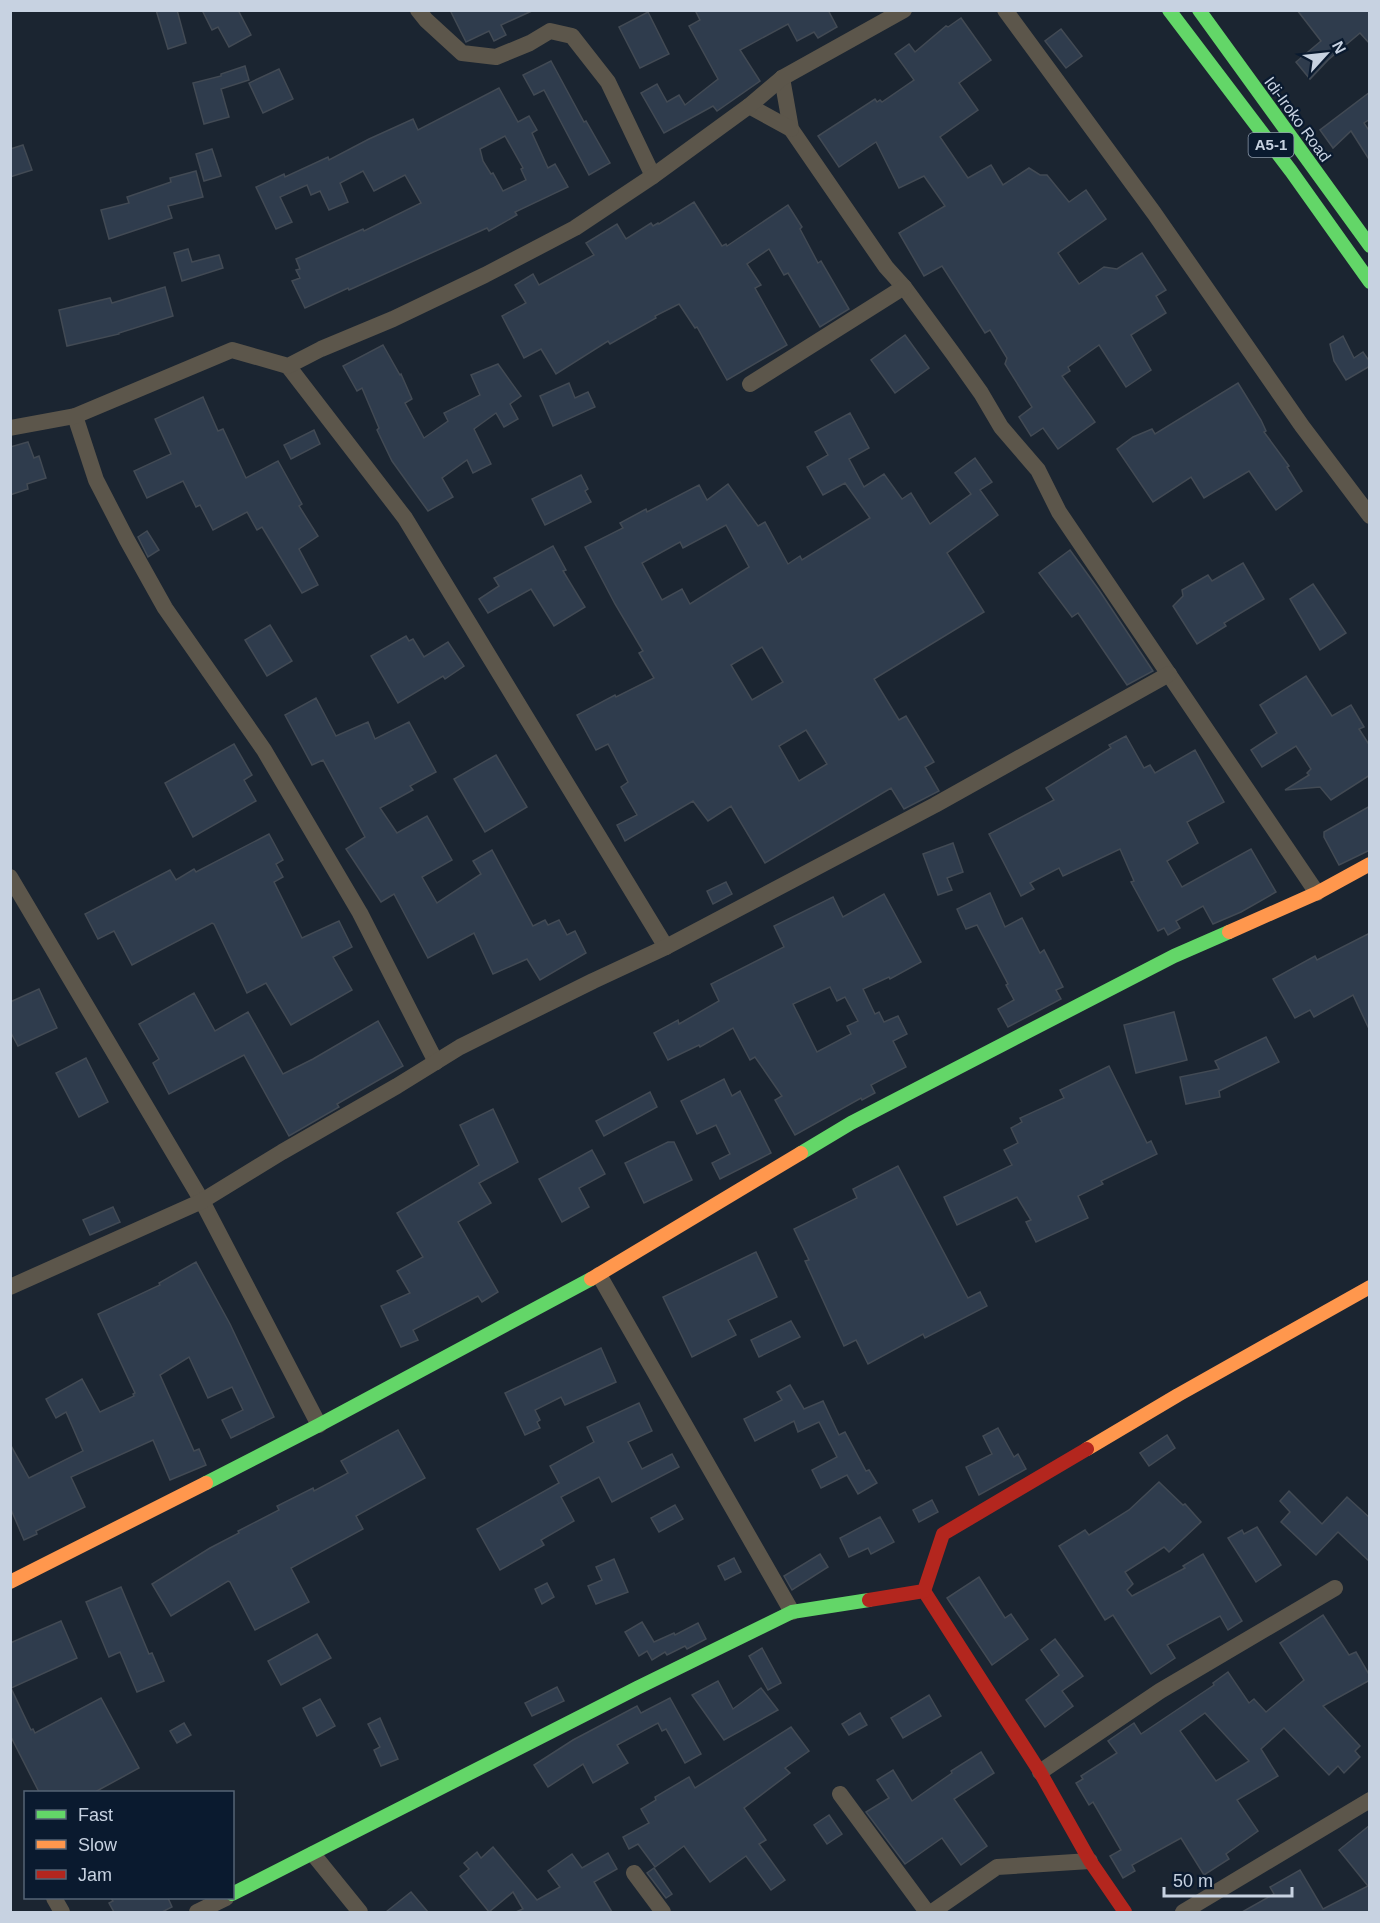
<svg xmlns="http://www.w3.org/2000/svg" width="1380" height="1923" font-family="Arial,sans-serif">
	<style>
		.building { fill: #2f3c4d; stroke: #424a54; stroke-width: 1.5; fill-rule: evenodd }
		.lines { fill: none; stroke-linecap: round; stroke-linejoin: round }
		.street { stroke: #5c564b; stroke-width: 16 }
		.fast { stroke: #63d668; stroke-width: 14 }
		.slow { stroke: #ff974d; stroke-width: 14 }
		.jam { stroke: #b3261e; stroke-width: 14 }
		.labels { text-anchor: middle; stroke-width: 4.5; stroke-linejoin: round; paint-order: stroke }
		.shield { fill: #0a1a2f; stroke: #8e9bac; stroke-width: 1.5 }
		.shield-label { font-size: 15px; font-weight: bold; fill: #c7d2e1 }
		.street-label { font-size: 16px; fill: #c7d2e1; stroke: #0a1a2f }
	</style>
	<rect width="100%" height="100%" fill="#1b2531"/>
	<!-- building -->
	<g class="building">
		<path d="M156 10H177L186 43 168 49Z"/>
		<path d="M202 10H238L251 35 229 47 218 27 212 30Z"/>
		<path d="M450 10H534L501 25 506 35 494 41 489 31 466 42Z"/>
		<path d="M695 10H828L837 27 818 38 814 32 797 41 788 24 740 50 760 81 717 111 713 106 664 133 641 93 657 84 667 102 679 95 685 105 718 79 689 26 700 20Z"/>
		<path d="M1297 10H1370V44L1360 33 1328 60 1310 79 1296 62 1321 41Z"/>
		<path d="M648 12 669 54 640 68 619 27Z"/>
		<path d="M961 18 991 60 959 83 978 110 940 137 968 178 991 165 1003 185 1029 168 1040 175H1047L1069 202 1086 190 1106 219 1058 253 1079 284 1104 267 1117 269 1142 253 1166 290 1156 296 1166 313 1131 335 1151 370 1126 387 1099 345 1068 367 1070 371 1062 376 1095 422 1058 449 1043 428 1031 436 1019 417 1032 407 1005 364 1007 358 990 330 985 333 942 266 924 276 899 233 945 206 924 176 899 188 876 142 839 167 818 136 875 99 877 102 880 100 882 102 914 80 895 54 909 44 915 52 946 26 948 27Z"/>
		<path d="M1061 29 1082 56 1066 68 1045 41Z"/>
		<path d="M551 61 584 122 586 121 610 163 589 175 544 90 534 95 523 75Z"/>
		<path d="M245 66 249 80 221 89 229 117 204 124 193 83 221 76V74Z"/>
		<path d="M279 69 293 99 263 113 249 83Z"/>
		<path d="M499 88 518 122 529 116 537 130 532 133 548 168 555 164 568 187 515 212 517 215 489 231 487 228 349 290 348 288 305 308 292 281 300 278 296 270 300 269 296 259 363 229 364 231 421 203 405 175 374 191 363 171 340 183 348 202 329 210 320 191 311 195 307 185 280 197 292 222 276 229 256 187 284 174 285 177 328 157 329 160 369 139 413 119 418 130ZM505 136 523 168 521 169 526 180 503 191 493 173 491 174 483 161 480 149Z"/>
		<path d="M1370 92V119L1364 123 1370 132V161L1351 131 1333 148 1320 130Z"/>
		<path d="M23 145 32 170 10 177V149Z"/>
		<path d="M212 149 221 176 204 181 196 154Z"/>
		<path d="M196 171 203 197 168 206 172 218 109 239 101 210 129 203 127 197 171 182 170 178Z"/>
		<path d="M694 202 722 246 726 244 727 246 788 205 802 227 800 229 818 263 821 261 849 309 820 327 788 273 784 275 769 249 747 264 761 285 755 288 787 345 727 380 697 327 695 328 679 304 655 316 656 318 610 344 608 341 556 374 541 349 524 358 502 316 526 303 515 285 533 274 539 285 594 255 586 243 617 224 626 239 651 223 653 226 658 223 659 224Z"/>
		<path d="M188 249 192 262 219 255 223 268 182 281 174 253Z"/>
		<path d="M165 287 173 316 119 333V334L67 346 59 310 110 298 112 303Z"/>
		<path d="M905 335 929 368 895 393 871 360Z"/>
		<path d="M1343 336 1354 358 1363 352 1370 362V366L1346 380 1334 361 1330 344Z"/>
		<path d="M383 345 400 375 401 374 412 399 405 403 424 438 448 421 444 413 480 395 471 375 498 364 521 396 510 404 518 419 504 427 496 413 474 429 491 464 473 473 467 460 442 478 453 497 428 511 392 461 377 430 379 428 362 388 357 391 343 366Z"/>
		<path d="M569 383 575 398 588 392 595 407 553 426 540 396Z"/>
		<path d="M1238 383 1261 420 1266 431 1264 432 1289 466 1287 467 1302 491 1276 510 1249 471 1204 498 1191 477 1153 502 1117 449 1133 437 1152 429 1155 434Z"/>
		<path d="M203 397 218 431 223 429 246 478 278 461 302 504 299 506 318 536 299 549 318 585 302 593 262 527 257 530 247 512 213 530 200 505 196 507 183 481 147 498 134 471 171 454 155 419Z"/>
		<path d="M850 413 869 448 849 459 864 487 884 474 902 499 911 493 930 524 971 494 955 473 975 458 992 482 980 490 998 515 947 553 984 612 874 679 899 720 906 716 934 762 925 767 939 791 904 809 891 788 765 863 731 806 708 821 693 801 625 841 617 825 637 815 621 787 628 782 608 744 596 750 577 715 615 695 616 697 654 678 639 653 643 651 615 604 585 547 623 528 620 523 646 509 647 512 699 485 707 500 728 484 758 526 765 522 788 564 800 556 802 560 870 518 845 483 823 495 807 467 828 455 815 432ZM726 525 749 567 690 604 682 589 662 600 642 563 680 542 683 548ZM762 647 783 682 752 700 731 665ZM806 730 827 764 799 781 779 746Z"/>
		<path d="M314 430 320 444 291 459 284 445Z"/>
		<path d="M28 442 34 458 39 456 46 478 27 484 28 489 10 495V447Z"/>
		<path d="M581 475 588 489 585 491 591 502 545 525 532 499Z"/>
		<path d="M147 531 159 550 148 557 138 537Z"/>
		<path d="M553 546 566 570 563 571 585 607 554 626 531 589 488 613 479 599 499 586 494 578Z"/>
		<path d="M1070 550 1099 590 1153 671 1127 685 1078 613 1072 617 1039 573Z"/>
		<path d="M1243 563 1264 599 1224 623 1226 626 1197 644 1173 606 1183 596 1182 590 1208 575 1212 581Z"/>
		<path d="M1313 584 1346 633 1320 650 1290 599Z"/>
		<path d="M270 625 292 661 267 676 245 640Z"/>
		<path d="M406 636 409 641 413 639 424 657 448 642 464 666 445 679 443 676 398 703 371 656Z"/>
		<path d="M1306 676 1332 716 1351 705 1364 727 1359 729 1370 746V775L1331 800 1320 787 1285 790 1309 775 1307 773 1311 769 1296 746 1262 767 1251 750 1277 733 1260 705Z"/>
		<path d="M316 698 336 736 368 722 375 739 409 722 436 772 410 786 413 790 380 808 397 833 427 816 452 860 422 877 437 903 481 874 473 861 492 850 533 926 545 920 548 925 559 920 567 935 575 931 586 953 540 980 527 959 493 974 474 933 428 958 394 894 381 902 346 849 365 837 323 760 312 765 285 715Z"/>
		<path d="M1126 736 1144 768 1150 765 1155 773 1195 750 1224 802 1187 822 1198 843 1167 861 1182 887 1251 849 1276 892 1241 912 1213 924 1203 906 1176 921 1180 928 1168 935 1164 928 1158 931 1131 882 1134 881 1120 849 1063 876 1059 868 1030 883 1034 889 1021 896 989 834 1054 800 1046 788 1111 748 1109 745Z"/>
		<path d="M234 744 252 775 244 780 256 801 193 837 165 783Z"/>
		<path d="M496 755 527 807 485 832 454 779Z"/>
		<path d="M1370 806V850L1339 865 1324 837V832Z"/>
		<path d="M269 834 283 860 276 864 283 877 274 882 302 938 339 921 352 947 333 957 352 990 291 1025 266 983 247 993 214 924 212 923 132 965 114 931 98 939 85 914 170 870 176 880 194 869 196 872Z"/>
		<path d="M953 843 963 872 947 878 952 890 938 895 923 854Z"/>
		<path d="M726 882 732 894 713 904 707 891Z"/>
		<path d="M990 893 1005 927 1022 918 1040 953 1044 950 1063 987 1056 990 1061 999 1008 1027 998 1009 1014 1000 1006 985 1008 984 977 925 966 929 957 909Z"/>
		<path d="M884 894 921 962 890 979 889 977 863 989 875 1014 879 1012 884 1022 898 1016 907 1034 893 1041 906 1067 871 1085 875 1093 862 1100 861 1098 795 1135 775 1100 782 1096 755 1057 750 1060 733 1028 700 1047 699 1045 668 1060 654 1033 678 1020 679 1024 719 1001 711 984 784 947 774 926 833 897 843 917ZM830 987 837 1001 845 997 858 1021 847 1026 851 1034 817 1052 793 1004Z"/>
		<path d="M1370 933V1031L1353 995 1314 1017 1310 1010 1295 1018 1273 979 1315 956 1317 960Z"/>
		<path d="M39 989 57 1028 18 1046 10 1031V1002Z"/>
		<path d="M194 993 215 1031 248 1012 283 1074 313 1059 378 1021 403 1066 337 1104 339 1107 289 1136 244 1055 169 1094 153 1063 159 1059 139 1024Z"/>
		<path d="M1174 1012 1187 1060 1136 1073 1124 1025Z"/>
		<path d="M1266 1037 1279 1062 1219 1091 1220 1097 1186 1104 1180 1077 1219 1069 1215 1061Z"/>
		<path d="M86 1058 108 1102 79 1117 56 1073Z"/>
		<path d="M1109 1066 1147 1143 1151 1141 1157 1154 1101 1181 1103 1184 1078 1196 1088 1218 1036 1242 1026 1222 1031 1220 1017 1197 957 1225 944 1197 1012 1165 1004 1150 1018 1143 1011 1128 1022 1122 1020 1118 1064 1098 1060 1090Z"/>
		<path d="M724 1079 732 1096 740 1091 771 1153 720 1179 712 1163 730 1154 716 1125 697 1134 681 1101Z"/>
		<path d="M650 1092 657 1107 604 1136 596 1121Z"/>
		<path d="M493 1109 518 1162 479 1183 491 1203 458 1222 498 1292 482 1302 478 1296 413 1330 418 1340 401 1347 381 1306 410 1293 397 1271 423 1257 397 1213 479 1165 460 1125Z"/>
		<path d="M668 1142H674L692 1180 644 1203 625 1163Z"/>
		<path d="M592 1150 605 1174 579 1188 589 1207 562 1222 539 1179Z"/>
		<path d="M898 1166 968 1298 980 1292 987 1306 925 1338 923 1334 868 1364 856 1340 844 1346 805 1261 809 1260 794 1229 857 1198 853 1189Z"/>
		<path d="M113 1207 120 1222 90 1235 83 1220Z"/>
		<path d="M756 1252 777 1297 728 1320 736 1335 692 1357 663 1297Z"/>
		<path d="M196 1262 230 1324 274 1417 231 1438 222 1420 243 1410 232 1387 208 1398 189 1357 160 1375 194 1451 199 1449 206 1465 170 1480 153 1440 71 1477 85 1507 36 1531 37 1534 24 1540 10 1507V1444L29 1478 83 1451 66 1412 56 1418 46 1399 82 1379 100 1412 134 1396 133 1394 135 1393 98 1314 160 1285 159 1283Z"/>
		<path d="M791 1321 800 1337 759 1357 751 1340Z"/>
		<path d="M601 1348 616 1382 565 1405 561 1397 535 1410 540 1420 537 1422 540 1428 525 1435 505 1393Z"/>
		<path d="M790 1385 804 1409 823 1401 839 1435 845 1432 866 1471 869 1470 877 1483 858 1494 847 1475 821 1488 812 1470 837 1457 819 1422 798 1432 794 1421 755 1441 744 1419 782 1400 777 1392Z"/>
		<path d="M639 1403 652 1431 628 1442 642 1469 672 1454 679 1467 612 1502 599 1477 561 1497 574 1521 541 1540 544 1545 500 1570 477 1529 559 1483 550 1466 594 1442 587 1427Z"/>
		<path d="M998 1428 1014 1457 1018 1454 1026 1469 979 1495 966 1467 992 1454 983 1436Z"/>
		<path d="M398 1430 425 1478 356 1516 363 1529 291 1568 309 1602 255 1630 230 1582 228 1581 171 1616 152 1584 210 1548 239 1533 238 1531 279 1510 277 1506 313 1488 314 1491 348 1473 341 1461Z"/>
		<path d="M1167 1435 1175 1448 1149 1466 1140 1453Z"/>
		<path d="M1159 1482 1183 1505 1185 1504 1201 1522 1169 1552 1164 1547 1125 1572 1133 1584 1127 1590 1132 1596 1185 1568 1183 1566 1203 1554 1242 1621 1228 1630 1220 1616 1167 1645 1175 1658 1151 1674 1113 1615 1105 1620 1059 1546 1085 1530 1089 1535 1129 1510Z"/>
		<path d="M1289 1491 1322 1524 1347 1497 1370 1518V1562L1338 1532 1316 1555 1281 1522 1290 1512 1280 1501Z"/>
		<path d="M932 1500 938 1512 919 1522 913 1510Z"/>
		<path d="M675 1505 683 1519 659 1532 651 1518Z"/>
		<path d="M880 1517 894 1542 871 1554 868 1548 849 1557 840 1538Z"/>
		<path d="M1257 1527 1281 1565 1256 1582 1228 1538 1242 1530 1244 1534Z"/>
		<path d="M820 1554 828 1567 792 1590 784 1576Z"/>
		<path d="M734 1558 741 1572 725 1580 718 1566Z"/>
		<path d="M614 1559 628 1592 596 1604 588 1586 602 1580 596 1567Z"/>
		<path d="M979 1577 1005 1618 1011 1614 1028 1639 992 1665 947 1598Z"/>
		<path d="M547 1583 554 1597 542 1604 535 1589Z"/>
		<path d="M121 1587 149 1654 152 1653 164 1681 137 1692 120 1652 109 1657 86 1602Z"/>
		<path d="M1323 1615 1349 1655 1356 1652 1370 1676V1680L1323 1706 1360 1746 1355 1751 1360 1757 1344 1773 1338 1766 1329 1775 1284 1728 1261 1749 1278 1776 1237 1800 1258 1831 1226 1854 1229 1859 1204 1875 1181 1838 1132 1865 1135 1871 1123 1878 1110 1856 1121 1850 1093 1802 1089 1805 1076 1783 1083 1779 1081 1776 1117 1753 1108 1741 1134 1723 1141 1734 1214 1685 1213 1683 1228 1672 1249 1703 1254 1699 1266 1712 1304 1680 1280 1643ZM1205 1713 1249 1761 1216 1781 1180 1731Z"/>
		<path d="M61 1621 77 1658 11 1688 31 1730 33 1729 35 1733 101 1698 139 1768 95 1792H39L10 1735V1643Z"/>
		<path d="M642 1622 654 1642 674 1633 675 1635 698 1623 706 1639 687 1649 685 1646 667 1655 665 1652 652 1660 647 1651 639 1656 625 1632Z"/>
		<path d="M317 1634 331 1658 281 1685 268 1661Z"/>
		<path d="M1055 1639 1083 1676 1062 1691 1073 1706 1045 1727 1026 1700 1059 1675 1041 1650Z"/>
		<path d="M762 1648 781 1683 768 1690 749 1656Z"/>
		<path d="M718 1681 733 1709 761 1688 778 1710 724 1740 692 1695Z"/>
		<path d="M557 1687 564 1701 532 1716 525 1703Z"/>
		<path d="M929 1695 941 1716 903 1738 891 1718Z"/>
		<path d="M670 1698 701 1754 685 1763 666 1729 662 1731 658 1723 617 1745 628 1763 593 1783 583 1764 548 1787 534 1765 573 1740 637 1706 641 1713Z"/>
		<path d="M320 1699 335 1726 317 1736 303 1708Z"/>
		<path d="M860 1713 867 1725 849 1735 842 1724Z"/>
		<path d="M380 1718 398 1759 381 1766 374 1750 380 1747 368 1724Z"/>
		<path d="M184 1723 191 1735 177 1743 170 1731Z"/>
		<path d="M791 1727 809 1751 785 1768 790 1773 744 1808 766 1840 759 1844 785 1880 771 1890 746 1856 710 1882 684 1846 655 1867 638 1844 629 1849 623 1837 649 1823 641 1809 656 1800 655 1797 689 1777 695 1788Z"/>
		<path d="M981 1752 994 1773 954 1799 987 1846 961 1865 942 1838 905 1864 866 1812 889 1798 877 1780 893 1770 912 1801 952 1773 951 1771Z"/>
		<path d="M829 1815 842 1834 827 1844 814 1825Z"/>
		<path d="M1370 1825V1912H1242L1274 1894 1270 1887 1300 1870 1323 1909 1368 1886 1339 1850Z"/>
		<path d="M493 1847 537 1900 560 1887 548 1871 572 1854 582 1868 608 1853 617 1869 594 1882 612 1912H516L523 1909 513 1892 489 1912 460 1876 469 1869 464 1863 477 1852 481 1858Z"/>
		<path d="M654 1868 672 1894 666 1898 647 1873Z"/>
		<path d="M411 1892 428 1912H386Z"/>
		<path d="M111 1898H168L172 1907 162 1912H114L109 1903 113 1901Z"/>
	</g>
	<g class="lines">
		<!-- street -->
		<g class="street">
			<path d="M418 10 426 20 462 53 496 57 530 43 550 31 572 36 608 82 653 176"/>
			<path d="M1005 10 1154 213 1302 426 1370 516"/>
			<path d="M782 78 791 129 886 267 904 287 954 355 981 393 1001 427 1038 470 1059 512 1317 893"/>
			<path d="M749 106 791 129"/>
			<path d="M288 366 405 518 666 947"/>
			<path d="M750 384 904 287"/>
			<path d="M75 416 96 480 127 540 165 608 264 750 360 913 436 1062"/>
			<path d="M10 428 75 416 232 350 288 366 321 349 393 319 485 275 575 228 653 176 749 106 782 78 904 10"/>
			<path d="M10 877 202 1201 319 1425"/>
			<path d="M599 1275 792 1612"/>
			<path d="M10 1287 202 1201 282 1152 397 1086 460 1047 593 981 666 947 935 805 1169 674"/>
			<path d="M1040 1772 1160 1691 1335 1588"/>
			<path d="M840 1794 927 1912"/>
			<path d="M313 1854 360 1912"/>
			<path d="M634 1873 663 1912"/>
			<path d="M54 1898 62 1912"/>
			<path d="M197 1912 226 1898"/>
			<path d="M932 1912 997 1867 1090 1861"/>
			<path d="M1183 1912 1370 1800"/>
		</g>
		<!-- fast -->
		<g class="fast">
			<path d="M1169 10 1291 171 1370 282"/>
			<path d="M1199 10 1370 246"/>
			<path d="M801 1153 851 1123 1174 956 1229 932"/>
			<path d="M206 1483 319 1425 591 1279"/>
			<path d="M232 1894 637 1688 792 1612 869 1600"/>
		</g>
		<!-- slow -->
		<g class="slow">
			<path d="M1229 932 1317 893 1370 864"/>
			<path d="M591 1279 801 1153"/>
			<path d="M1087 1449 1178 1395 1370 1287"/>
			<path d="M10 1582 206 1483"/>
		</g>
		<!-- jam -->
		<g class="jam">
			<path d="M924 1591 1040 1772 1090 1861 1125 1912"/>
			<path d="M869 1600 924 1591 943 1534 1087 1449"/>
		</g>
	</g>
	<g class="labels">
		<!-- shield labels -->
		<rect class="shield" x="1248.5" y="133" width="45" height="24" rx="4.5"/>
		<g class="shield-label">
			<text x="1271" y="150">A5-1</text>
		</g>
		<!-- street labels -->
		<g class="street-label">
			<text transform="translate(1298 119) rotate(54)" y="6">Idi-Iroko Road</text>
		</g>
	</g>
	<!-- border -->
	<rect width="1380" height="1923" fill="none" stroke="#c7d2e1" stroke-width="24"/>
	<!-- legend -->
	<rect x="24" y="1791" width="210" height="108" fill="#0a1a2f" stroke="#566476" stroke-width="1.5"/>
	<rect x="36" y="1810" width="30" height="9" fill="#63d668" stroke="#566476" stroke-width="1.5"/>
	<text x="78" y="1821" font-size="18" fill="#c7d2e1">Fast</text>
	<rect x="36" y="1840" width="30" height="9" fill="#ff974d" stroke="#566476" stroke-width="1.5"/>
	<text x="78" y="1851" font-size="18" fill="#c7d2e1">Slow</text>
	<rect x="36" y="1870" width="30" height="9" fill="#b3261e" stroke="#566476" stroke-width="1.5"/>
	<text x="78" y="1881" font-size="18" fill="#c7d2e1">Jam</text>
	<!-- north arrow -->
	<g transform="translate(1326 54) rotate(63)" stroke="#0a1a2f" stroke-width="4.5" paint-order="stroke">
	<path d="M0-4.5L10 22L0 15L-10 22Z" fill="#c7d2e1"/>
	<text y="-9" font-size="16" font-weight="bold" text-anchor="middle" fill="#c7d2e1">N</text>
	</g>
	<!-- scale -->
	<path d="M1164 1887v9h128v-9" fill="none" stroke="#c7d2e1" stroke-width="3"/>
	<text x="1173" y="1887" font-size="18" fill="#c7d2e1" stroke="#0a1a2f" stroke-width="4.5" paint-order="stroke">50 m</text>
</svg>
